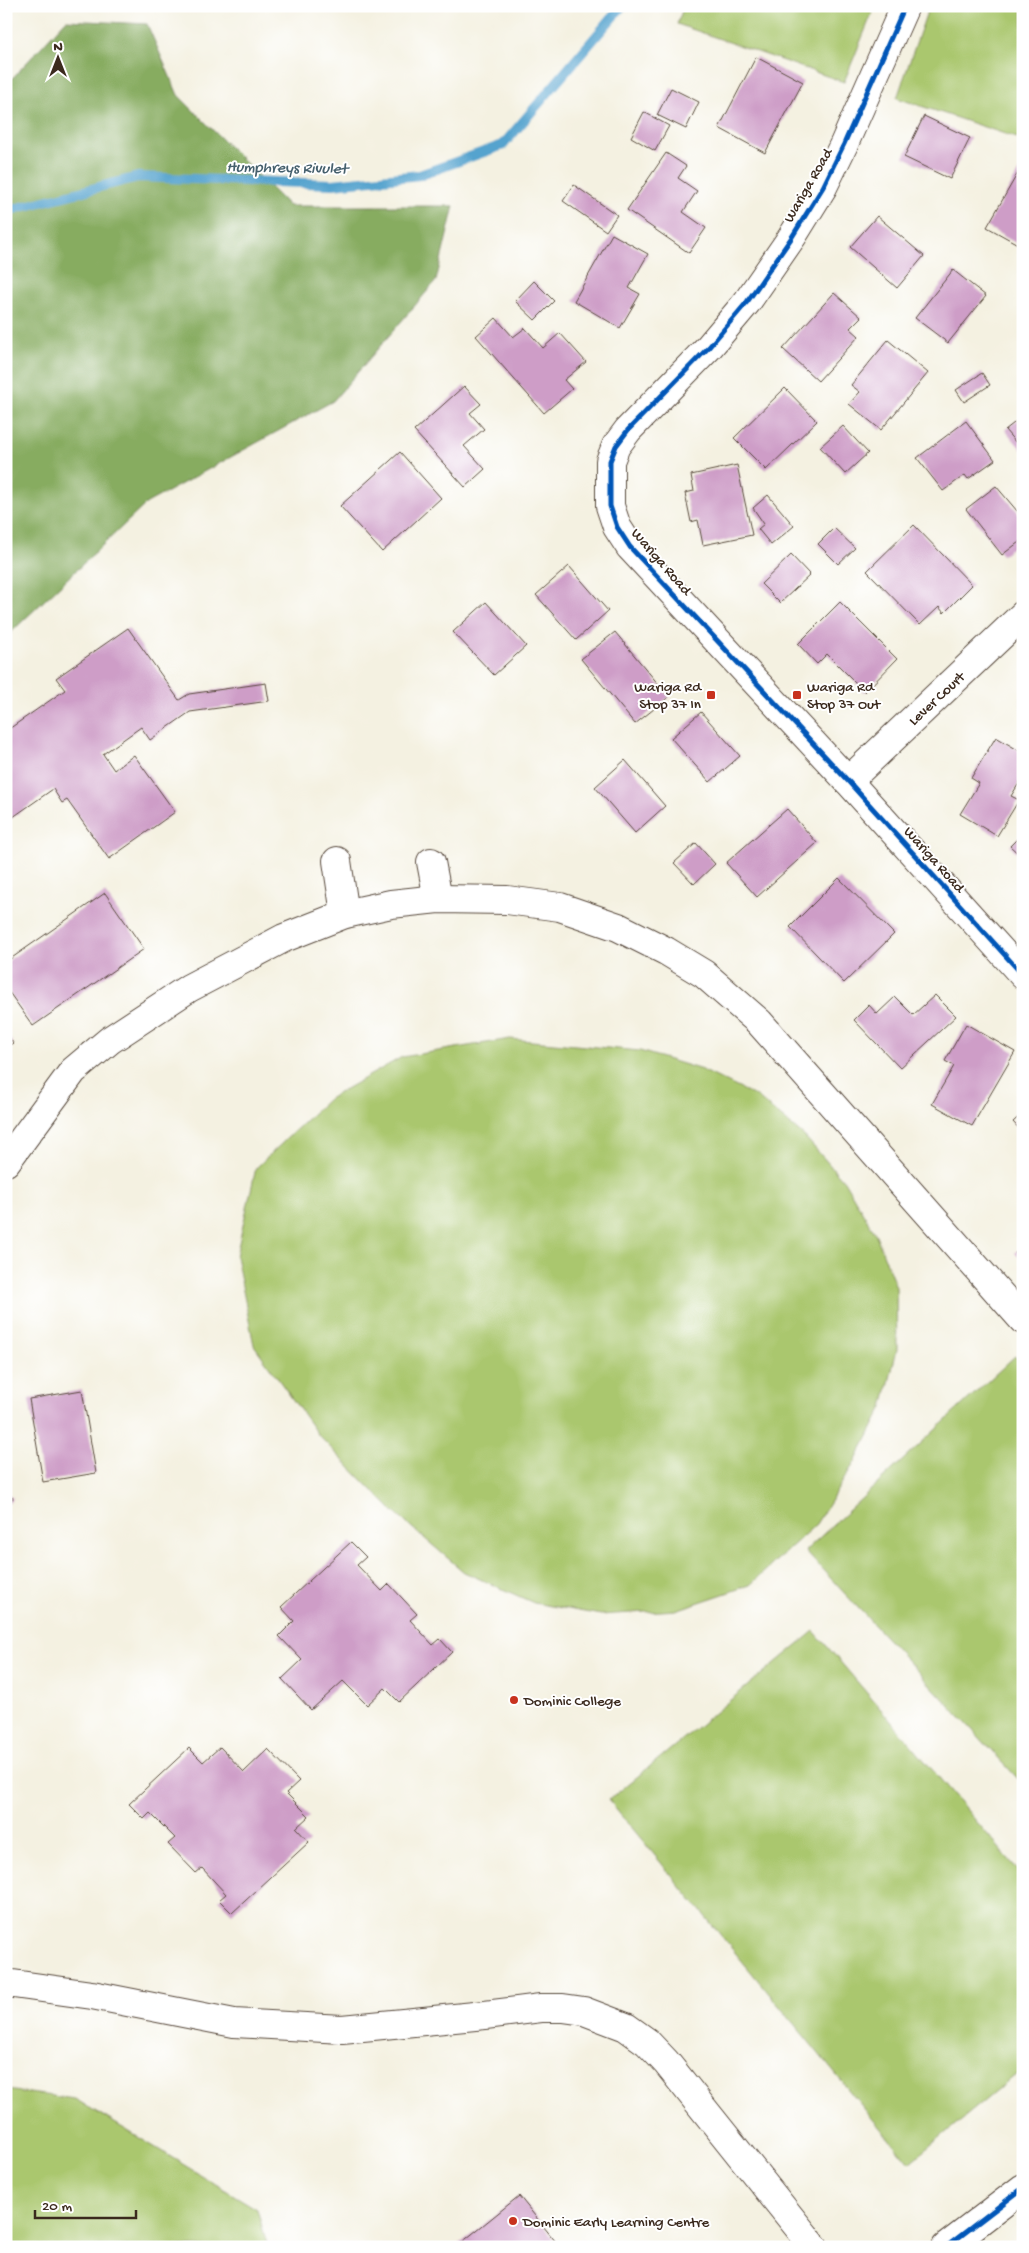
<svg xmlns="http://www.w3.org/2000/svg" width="1029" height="2253" font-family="'Gochi Hand',sans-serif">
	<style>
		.green { fill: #aac76e; stroke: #727846 }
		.forest { fill: #87ac61; stroke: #616b40 }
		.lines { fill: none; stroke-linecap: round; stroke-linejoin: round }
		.stream { stroke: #54a3ce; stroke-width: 10 }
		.building { fill: #ce9dc7 }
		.minor-casing { stroke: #57483b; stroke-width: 30 }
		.minor { stroke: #fff; stroke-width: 28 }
		.cycleway-casing { stroke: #fff; stroke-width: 8 }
		.cycleway { stroke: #0057b8; stroke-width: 5 }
		.poi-dot { fill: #c8321e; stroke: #fff; stroke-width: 2 }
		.labels { text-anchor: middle; stroke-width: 4; stroke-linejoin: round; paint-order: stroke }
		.street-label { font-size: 15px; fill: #3b2a1e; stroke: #fff }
		.poi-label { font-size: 15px; fill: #3b2a1e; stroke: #fff; text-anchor: start }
		.water-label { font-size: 16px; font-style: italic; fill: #46606d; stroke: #fff }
	</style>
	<rect width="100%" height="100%" fill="#fff"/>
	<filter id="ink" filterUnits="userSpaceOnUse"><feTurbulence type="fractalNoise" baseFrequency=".02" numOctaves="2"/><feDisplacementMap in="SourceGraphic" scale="10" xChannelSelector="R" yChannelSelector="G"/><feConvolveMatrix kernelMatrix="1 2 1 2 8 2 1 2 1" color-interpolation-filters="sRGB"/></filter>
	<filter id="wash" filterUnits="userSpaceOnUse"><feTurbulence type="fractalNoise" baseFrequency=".0096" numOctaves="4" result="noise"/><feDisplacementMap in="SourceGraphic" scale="20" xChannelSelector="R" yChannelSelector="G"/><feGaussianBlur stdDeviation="1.12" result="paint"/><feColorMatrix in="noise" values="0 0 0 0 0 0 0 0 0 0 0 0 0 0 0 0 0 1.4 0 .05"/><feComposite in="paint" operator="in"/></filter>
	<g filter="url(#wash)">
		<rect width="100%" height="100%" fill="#f4f1e1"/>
		<!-- green -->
		<g class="green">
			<path d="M684 6H875L844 82 677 24Z"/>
			<path d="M929 6H1023V140L897 98Z"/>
			<path d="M510 1039 640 1051 702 1070 757 1097 805 1137 844 1181 876 1235 896 1287 897 1349 883 1407 856 1460 816 1524 750 1585 676 1610 601 1615 534 1603 464 1572 396 1514 318 1435 254 1345 236 1256 256 1168 328 1099 402 1057Z"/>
			<path d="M1015 1356 1023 1364V1784L805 1551Z"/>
			<path d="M814 1631 1023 1876V2069L909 2163 609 1800Z"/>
			<path d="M6 2090 75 2099 257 2209 268 2247H6Z"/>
		</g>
		<!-- forest -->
		<path class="forest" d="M66 20 147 24 178 95 289 206H454L436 281 333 401 147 503 6 637V85Z"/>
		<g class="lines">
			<!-- stream -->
			<path class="stream" d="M6 211 138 177 333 184 420 175 503 145 622 6"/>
		</g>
		<g id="blocks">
			<!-- building -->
			<g class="building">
				<path d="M756 57 803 82 765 153 719 128Z"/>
				<path d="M671 88 699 102 686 129 657 115Z"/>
				<path d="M644 112 669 126 655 151 631 137Z"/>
				<path d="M924 116 970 138 950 179 904 157Z"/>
				<path d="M666 153 686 166 678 178 697 191 683 212 706 228 689 253 627 210Z"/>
				<path d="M1023 164V247L987 227Z"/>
				<path d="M574 185 617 215 606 231 563 201Z"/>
				<path d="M877 216 924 256 897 288 850 247Z"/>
				<path d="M612 234 648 254 629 288 640 294 620 328 574 301Z"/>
				<path d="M953 270 986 296 948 343 915 318Z"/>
				<path d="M534 281 554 301 535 320 515 301Z"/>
				<path d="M834 293 861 317 850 328 859 336 818 381 783 349Z"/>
				<path d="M496 318 513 337 525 328 543 348 560 333 586 362 564 380 572 389 544 413 476 336Z"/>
				<path d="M888 340 928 373 881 430 849 404 860 392 851 385Z"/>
				<path d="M982 373 990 385 964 402 956 390Z"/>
				<path d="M464 386 481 404 470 413 484 429 464 446 485 469 465 487 414 431Z"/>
				<path d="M785 388 817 421 766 470 734 438Z"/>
				<path d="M1023 416V451L1005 430Z"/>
				<path d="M966 421 995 460 968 479 965 475 943 491 917 458Z"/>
				<path d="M843 426 868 453 845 474 820 447Z"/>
				<path d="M400 452 441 498 382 552 340 506Z"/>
				<path d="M737 465 752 535 703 545 698 520 691 522 685 493 694 491 691 475Z"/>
				<path d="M996 486 1023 518V539L1002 555 966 509Z"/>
				<path d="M768 495 794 526 771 545 758 529 764 524 753 508Z"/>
				<path d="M914 525 972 585 944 613 939 607 920 625 867 571Z"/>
				<path d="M834 528 855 548 838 564 818 544Z"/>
				<path d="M791 555 810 575 780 603 761 584Z"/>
				<path d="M569 566 608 611 576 640 536 595Z"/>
				<path d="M486 602 526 646 494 675 453 632Z"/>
				<path d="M840 602 897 659 865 692 827 654 817 664 798 644Z"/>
				<path d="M128 628 179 700 189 694 266 683 269 701 190 712 150 740 141 727 103 754 114 770 134 755 175 812 109 859 67 800 62 803 53 789 6 822V731L65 690 56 678Z"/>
				<path d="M615 632 669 697 635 724 581 659Z"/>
				<path d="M701 712 740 756 710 782 671 738Z"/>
				<path d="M996 737 1023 753V777L1011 796 1019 800 997 836 960 814 979 783 971 778Z"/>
				<path d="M625 760 665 806 635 833 595 787Z"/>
				<path d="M787 809 817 843 757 897 726 863Z"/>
				<path d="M1023 833V858L1010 846Z"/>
				<path d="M696 843 715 864 694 884 674 863Z"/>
				<path d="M839 878 894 934 844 983 790 927Z"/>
				<path d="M105 893 144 949 33 1026 6 988V962Z"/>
				<path d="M935 995 956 1016 900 1068 854 1020 869 1005 877 1014 895 997 913 1015Z"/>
				<path d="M966 1024 1015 1052 972 1126 932 1104 954 1066 945 1061Z"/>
				<path d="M6 1033 13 1043 6 1048Z"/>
				<path d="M1023 1113V1133L1013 1122Z"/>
				<path d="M1023 1247V1261L1015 1253Z"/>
				<path d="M82 1390 96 1473 43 1482 29 1399Z"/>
				<path d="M6 1492 13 1498 6 1506Z"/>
				<path d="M351 1542 366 1557 357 1565 382 1591 389 1584 417 1614 410 1620 433 1645 440 1639 452 1652 399 1702 385 1688 367 1705 343 1681 311 1710 282 1679 302 1660 279 1636 294 1621 281 1607Z"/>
				<path d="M220 1747 244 1772 268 1749 299 1781 286 1793 309 1816 296 1828 309 1842 232 1913 219 1900 226 1894 202 1868 196 1873 168 1844 175 1838 150 1813 144 1819 129 1804 189 1748 203 1762Z"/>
				<path d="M519 2196 560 2247H456Z"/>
			</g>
		</g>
	</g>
	<g filter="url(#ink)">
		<use href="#blocks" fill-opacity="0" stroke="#57483b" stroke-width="1"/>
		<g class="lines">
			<!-- minor casing -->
			<g class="minor-casing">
				<g id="minor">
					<path d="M905 6 844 144 823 187 792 237 747 302 709 347 628 430 616 446 610 461V506L617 527 630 547 848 781 1023 975"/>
					<path d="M848 781 1023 615"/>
					<path d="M337 861 345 914"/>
					<path d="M431 862 438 899"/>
					<path d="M6 1162 73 1071 110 1040 189 988 284 938 345 914 391 904 438 899 507 900 560 907 618 927 666 951 704 974 759 1022 1023 1320"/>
					<path d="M6 1983 92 1995 234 2023 342 2029 485 2015 541 2008H563L584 2011 626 2027 647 2042 666 2062 814 2247"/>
					<path d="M946 2247 1023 2188"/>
				</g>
			</g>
			<!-- minor -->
			<use href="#minor" class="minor"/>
			<!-- cycleway casing -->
			<g class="cycleway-casing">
				<g id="cycleway">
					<path d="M905 6 844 144 823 187 792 237 747 302 709 347 628 430 616 446 610 461V506L617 527 630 547 848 781 1023 975"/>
					<path d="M946 2247 1023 2188"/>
				</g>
			</g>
			<!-- cycleway -->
			<use href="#cycleway" class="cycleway"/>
		</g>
	</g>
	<!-- markers -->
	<g class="poi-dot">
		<rect x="706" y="690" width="10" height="10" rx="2.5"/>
		<rect x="792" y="690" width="10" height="10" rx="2.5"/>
		<circle cx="514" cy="1700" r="5"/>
		<circle cx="513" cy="2221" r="5"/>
	</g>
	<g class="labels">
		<!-- street labels -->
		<g class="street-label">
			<text transform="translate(807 185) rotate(-60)" y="5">Wariga Road</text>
			<text transform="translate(662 561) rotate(49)" y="5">Wariga Road</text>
			<text transform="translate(936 698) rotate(-43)" y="5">Lever Court</text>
			<text transform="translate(935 859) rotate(48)" y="5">Wariga Road</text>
		</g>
		<!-- poi labels -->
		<g class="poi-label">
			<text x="701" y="691" text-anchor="end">Wariga Rd<tspan x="701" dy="17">Stop 37 In</tspan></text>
			<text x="807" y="691">Wariga Rd<tspan x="807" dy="17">Stop 37 Out</tspan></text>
			<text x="524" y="1705">Dominic College</text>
			<text x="523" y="2226">Dominic Early Learning Centre</text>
		</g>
		<!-- water labels -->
		<g class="water-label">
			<text transform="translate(287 166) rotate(1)" y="6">Humphreys Rivulet</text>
		</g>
	</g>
	<!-- margin -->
	<rect width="1029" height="2253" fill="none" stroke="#fff" stroke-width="25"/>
	<!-- north arrow -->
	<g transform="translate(58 58)" stroke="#ffffff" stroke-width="4" paint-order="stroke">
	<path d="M0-4L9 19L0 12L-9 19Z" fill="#3b2a1e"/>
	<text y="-8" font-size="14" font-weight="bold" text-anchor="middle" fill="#3b2a1e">N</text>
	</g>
	<!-- scale -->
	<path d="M35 2210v8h101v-8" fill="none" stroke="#3b2a1e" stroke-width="2.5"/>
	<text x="42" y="2210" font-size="15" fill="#3b2a1e" stroke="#ffffff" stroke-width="4" paint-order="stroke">20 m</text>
</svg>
